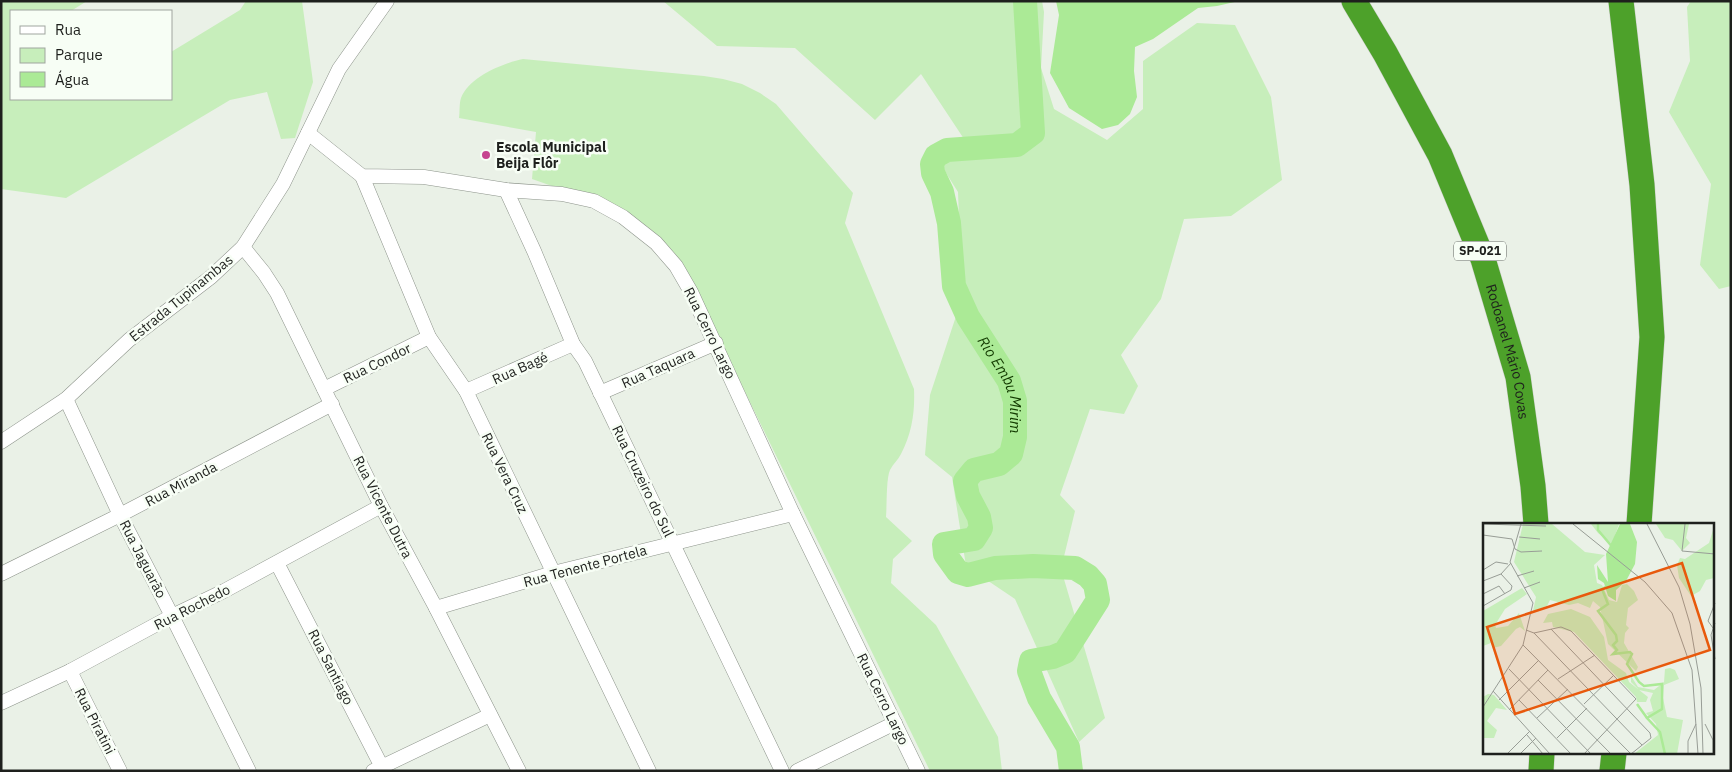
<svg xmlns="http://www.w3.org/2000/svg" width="1732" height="772" font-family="'IBM Plex Sans',sans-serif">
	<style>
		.green { fill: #c7eebb }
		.water { fill: #abea96 }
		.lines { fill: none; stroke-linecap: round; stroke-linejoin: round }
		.river { stroke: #abea96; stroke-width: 24 }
		.street-casing { stroke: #8d948b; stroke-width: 15 }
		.highway-casing { stroke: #cececd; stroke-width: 26 }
		.street { stroke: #fff; stroke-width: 14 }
		.highway { stroke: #4da12a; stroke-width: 25 }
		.poi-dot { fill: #c64590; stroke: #f7fef5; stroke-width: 2 }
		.labels { text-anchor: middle; stroke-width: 5; stroke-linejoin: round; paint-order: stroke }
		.shield { fill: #f7fef5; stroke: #5f635e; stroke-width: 1 }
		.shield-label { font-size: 12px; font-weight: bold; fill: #1e201d }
		.poi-label { font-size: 14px; font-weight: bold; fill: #1e201d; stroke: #f7fef5; text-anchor: start }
		.street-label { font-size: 14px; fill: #1e201d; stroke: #f7fef5 }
		.water-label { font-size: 15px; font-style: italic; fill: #133b01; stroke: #f7fef5 }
		.inset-river { fill: none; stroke: #abea96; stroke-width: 2.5 }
		.inset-road { fill: none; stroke: #989d96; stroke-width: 1 }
		.view { fill: #e8590c; fill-opacity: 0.15; stroke: #e8590c; stroke-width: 2.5 }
		.inset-edge { fill: none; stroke: #1e201d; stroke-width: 2.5 }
	</style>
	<rect width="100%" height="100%" fill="#eaf1e7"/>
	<!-- green -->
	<g class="green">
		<path d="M1 1H87L71 11H11V99H171V52L240 10 246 1H302L313 82 295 138 281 139 267 92 230 100 66 198 1 189Z"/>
		<path d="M663 1H1042L1044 12 1041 68 1054 109 1107 140 1143 109V61L1197 23 1235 25 1271 97 1282 180 1231 216 1184 219 1161 299 1121 355 1138 386 1124 414 1090 409 1060 495 1075 511 1061 569 1105 718 1079 742 1015 599 966 566 952 477 925 455 930 395 962 298 958 192 941 165 964 139 921 74 875 120 795 48 717 46Z"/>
		<path d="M1691 1H1731V286L1719 289 1700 265 1711 184 1669 112 1690 61 1687 7Z"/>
		<path d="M523 59 704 76 723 79 742 84 760 93 776 104 853 193 845 223 914 389C915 412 912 433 901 454 898 460 893 464 890 470 886 479 887 506 886 517L912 541 893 559 891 583 936 625 998 737 1002 771H930L684 267 669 247 572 193 532 179 536 132 459 118C460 112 459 104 461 98 469 77 503 63 523 59Z"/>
	</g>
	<!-- water -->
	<path class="water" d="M1056 1H1239L1217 6 1198 8 1153 39 1135 47 1134 71 1137 97 1130 114 1118 125 1102 129 1069 108 1050 73 1059 15Z"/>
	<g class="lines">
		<!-- river -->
		<path class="river" id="s1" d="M1025 1 1033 133 1017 145 947 150 936 156 932 164 933 173 942 192 949 223 954 286 968 317 1009 381 1015 401V437L1011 454 999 464 974 470 965 481 968 496 979 517 981 528 974 539 944 544 945 554 958 572 968 575 995 568 1033 566 1075 568 1088 576 1095 584 1098 600 1065 652 1053 657 1031 661 1029 671 1039 698 1068 747 1071 771"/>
		<!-- street casing -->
		<g class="street-casing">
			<g id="street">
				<path d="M308 133 362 176 424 177 506 190 562 194 594 201 623 217 656 243 676 266 691 292 793 514 918 771"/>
				<path d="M362 176 429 337 466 391 649 771"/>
				<path d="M506 190 534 251 573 344 585 361 782 771"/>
				<path d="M243 247 264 273 277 293 381 506 436 608 519 771"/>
				<path d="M324 389 429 337"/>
				<path d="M466 391 573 344"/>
				<path d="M600 393 716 343"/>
				<path d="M66 399 120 515 172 616 249 771"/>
				<path d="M1 442 66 399 129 340 211 277 243 247 283 184 339 69 387 1"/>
				<path d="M277 563 384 771"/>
				<path d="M1 574 120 515 332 404"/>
				<path d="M436 608 553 573 793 514"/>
				<path d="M70 671 120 771"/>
				<path d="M1 703 70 671 172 616 224 591 381 506"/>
				<path d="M373 771 490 715"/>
				<path d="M797 771 895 723"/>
			</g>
		</g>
		<!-- highway casing -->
		<g class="highway-casing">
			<g id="highway">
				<path id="s2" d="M1354 1 1385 53 1440 155 1483 259 1518 377 1533 486 1536 524"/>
				<path d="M1621 1 1642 185 1652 337 1639 524"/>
				<path d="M1541 771 1542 753"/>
				<path d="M1612 771 1614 753"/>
			</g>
		</g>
		<!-- street -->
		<use href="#street" class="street"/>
		<!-- highway -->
		<use href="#highway" class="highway"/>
	</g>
	<!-- markers -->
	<circle class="poi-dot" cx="486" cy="155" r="5"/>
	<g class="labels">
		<!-- shield labels -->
		<rect class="shield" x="1454" y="241.5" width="52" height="19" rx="4"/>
		<g class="shield-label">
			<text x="1480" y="255">SP-021</text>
		</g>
		<!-- poi labels -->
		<g class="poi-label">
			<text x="496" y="152">Escola Municipal<tspan x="496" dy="16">Beija Flôr</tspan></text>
		</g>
		<!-- street labels -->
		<g class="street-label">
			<text transform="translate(181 298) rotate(-39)" y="5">Estrada Tupinambas</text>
			<text transform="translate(710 333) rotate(64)" y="5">Rua Cerro Largo</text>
			<text dy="5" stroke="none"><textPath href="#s2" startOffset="385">Rodoanel Mário Covas</textPath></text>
			<text transform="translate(377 363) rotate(-26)" y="5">Rua Condor</text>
			<text transform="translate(520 368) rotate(-24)" y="5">Rua Bagé</text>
			<text transform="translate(658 368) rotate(-24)" y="5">Rua Taquara</text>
			<text transform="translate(505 473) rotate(64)" y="5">Rua Vera Cruz</text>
			<text transform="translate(643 481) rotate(64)" y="5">Rua Cruzeiro do Sul</text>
			<text transform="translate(181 484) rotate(-28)" y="5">Rua Miranda</text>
			<text transform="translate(383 507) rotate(63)" y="5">Rua Vicente Dutra</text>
			<text transform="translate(143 559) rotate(63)" y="5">Rua Jaguarão</text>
			<text transform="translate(585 566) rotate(-15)" y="5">Rua Tenente Portela</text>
			<text transform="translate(192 607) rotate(-27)" y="5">Rua Rochedo</text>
			<text transform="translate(331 667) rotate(63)" y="5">Rua Santiago</text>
			<text transform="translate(883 699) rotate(64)" y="5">Rua Cerro Largo</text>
			<text transform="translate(95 721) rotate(63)" y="5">Rua Piratini</text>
		</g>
		<!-- water labels -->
		<g class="water-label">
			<text dy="5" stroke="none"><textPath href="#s1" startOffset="480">Rio Embu Mirim</textPath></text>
		</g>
	</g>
	<!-- overview -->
	<g transform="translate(1483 523)">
		<rect width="231" height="231" fill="#eaf1e7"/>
		<path d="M40 1H69L102 29 122 32 111 42 114 60 119 62 126 77 134 79 139 62 144 61 151 68 155 77 145 85 143 102 146 105 142 110 141 120 155 144 153 148 125 121 117 84 110 78 107 85 95 80 86 82 67 77 64 83 50 88 53 74 31 39ZM108 1H136L129 21 115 10ZM173 1H206L203 15 207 20 199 28 190 17 182 15ZM231 4V55L223 57 217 68 208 73 196 55 194 42 197 35 202 36 226 20ZM39 65 44 71 22 86 12 102 13 105 25 103 36 90 42 108 37 104 33 106 18 123 10 125 8 120 0 123V88ZM88 86 107 94 121 114 125 137 143 150 146 159 165 174 163 179H154L153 174 91 109 70 104 69 99 60 100 65 91ZM187 145 192 147 196 156 181 162 180 175 184 194 200 197 194 231H151L175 212 173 201 163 190 170 188 167 177 170 170 156 167 148 159V153L155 164 171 167 181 159 182 146ZM5 171 11 172 24 187 13 185 4 198 14 207 11 215H0V174Z" fill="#c7eebb"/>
		<path d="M137 1H147L154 19 152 41 143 58 133 67V78L125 73 121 60 115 56 114 42 125 59 123 31Z" fill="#abea96"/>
		<path class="inset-river" d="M115 1V7L131 26M126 62 119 66 125 81 115 88 133 112 134 118 130 122 134 127 130 131 147 129 149 131 144 141 156 159 161 163 179 161V186L164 195 177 209 182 231M154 181 164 195"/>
		<path class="inset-road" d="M0 1 63 3M90 1 162 59 189 90 209 147 215 231M164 1 196 64 207 101 218 165 220 231M202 1 199 28 232 31M0 12 29 16 32 26 38 29 59 28M36 14 57 16M0 47 13 39 25 41M34 53 51 48M0 58 18 51 28 40M41 65 57 59M0 71 16 63 22 71M0 83 28 67 29 63 18 51M232 100 228 112 232 136M230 105 225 98 232 80M68 106 167 210 168 215 148 231M43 107 51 110 78 104 88 108 153 176 101 231M51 110 159 222M40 122 148 231M26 146 108 231M75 156 112 132M55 157 128 231M10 168 67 231M16 177 56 137M36 177 88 231M101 181 131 152M0 184 40 122 50 80 27 39 38 1M26 187 65 147M54 195 85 166M222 201 230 217V231M44 212 60 231M74 215 104 185M24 231 47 208M37 231 53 215M205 231V218L213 201"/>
		<path class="view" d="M199 40 227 127 32 191 4 104Z"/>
		<rect width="231" height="231" class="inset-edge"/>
	</g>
	<!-- border -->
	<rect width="1732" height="772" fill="none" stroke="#1e201d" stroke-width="5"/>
	<!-- legend -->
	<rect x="10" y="10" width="162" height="90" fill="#f7fef5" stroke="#a0a59f"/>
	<rect x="20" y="26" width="25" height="8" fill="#ffffff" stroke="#a0a59f"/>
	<text x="55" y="35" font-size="15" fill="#1e201d">Rua</text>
	<rect x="20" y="48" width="25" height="15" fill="#c7eebb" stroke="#a0a59f"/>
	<text x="55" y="60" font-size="15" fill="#1e201d">Parque</text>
	<rect x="20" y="72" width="25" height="15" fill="#abea96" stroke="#a0a59f"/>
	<text x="55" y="85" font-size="15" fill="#1e201d">Água</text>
</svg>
